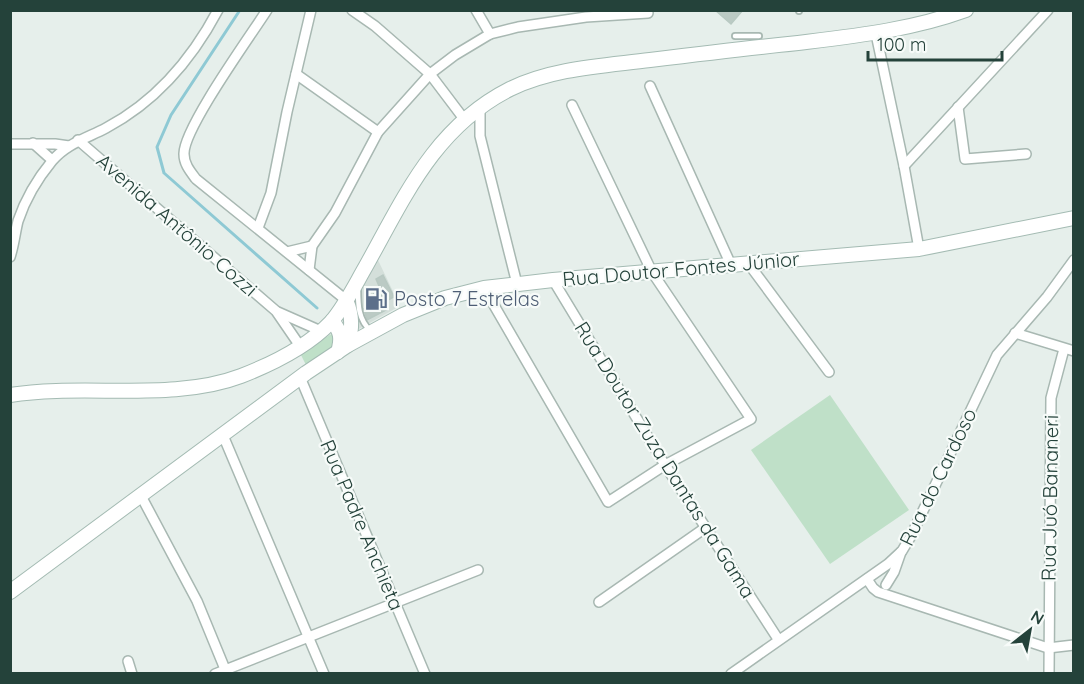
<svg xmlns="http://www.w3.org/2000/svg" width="1084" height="684" font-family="Quicksand,sans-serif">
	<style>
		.built { fill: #d4dfda }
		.green { fill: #bfe0c8 }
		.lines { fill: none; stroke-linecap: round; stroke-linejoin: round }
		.stream { stroke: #8ec9d4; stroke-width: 3 }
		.building { fill: #bbcac4; stroke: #b8c9c2; stroke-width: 1.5 }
		.lane-casing { stroke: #a8b8b2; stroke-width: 8 }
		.street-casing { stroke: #a8b8b2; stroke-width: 12 }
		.secondary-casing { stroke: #a4bbb3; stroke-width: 16 }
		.lane { stroke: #fff; stroke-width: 4.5 }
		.street { stroke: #fff; stroke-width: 9 }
		.secondary { stroke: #fff; stroke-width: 14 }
		.labels { text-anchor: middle; stroke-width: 4.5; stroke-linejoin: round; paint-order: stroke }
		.street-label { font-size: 20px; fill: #24423a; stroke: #f7fbf9 }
		.service-label { font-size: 20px; fill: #4e5e75; stroke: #f7fbf9; text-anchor: start }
	</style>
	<rect width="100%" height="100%" fill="#e6efeb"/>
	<!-- built -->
	<path class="built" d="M377 258 400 306 357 330V309L354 298Z"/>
	<!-- green -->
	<g class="green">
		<path d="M333 333 338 343 307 367 300 353Z"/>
		<path d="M830 395 909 510 830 564 751 450Z"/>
	</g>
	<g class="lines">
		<!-- stream -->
		<path class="stream" d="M240 10 171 115 157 147 164 173 317 308"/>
	</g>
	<!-- building -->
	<g class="building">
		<path d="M715 10H743L731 24Z"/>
		<path d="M383 275 394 297 384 302 388 309 367 320 364 309 379 286 376 279Z"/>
	</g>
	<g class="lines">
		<!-- lane casing -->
		<g class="lane-casing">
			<g id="lane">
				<path d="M799 11V10"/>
				<path d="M735 36H759"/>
				<path d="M358 289C358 304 358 320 371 331"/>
			</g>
		</g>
		<!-- street casing -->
		<g class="street-casing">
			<g id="street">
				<path d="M267 10C251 35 183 129 184 154 184 164 190 171 196 179L346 300"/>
				<path d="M352 10 375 26 430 74 464 119"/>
				<path d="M476 10 490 34"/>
				<path d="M876 34 904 166 919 249"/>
				<path d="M296 74 378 132"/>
				<path d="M650 86 731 265"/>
				<path d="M480 107V136L517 284"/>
				<path d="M958 107 965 159 1026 154"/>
				<path d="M78 140 276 311 300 346"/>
				<path d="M33 143 52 160"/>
				<path d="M10 144H55L69 146"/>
				<path d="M904 166 1048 10"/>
				<path d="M258 228 271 193 287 112 311 10"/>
				<path d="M287 252 312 246"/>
				<path d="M10 257C14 245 15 233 18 221 25 200 38 178 52 161 66 144 87 138 106 128 155 102 192 59 218 10"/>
				<path d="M748 263 829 372"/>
				<path d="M309 270 312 246 335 213 378 132 430 74 455 55 490 34 518 27 586 17 648 13"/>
				<path d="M553 280 665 465 778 639"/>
				<path d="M484 288 608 502 665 465 751 419 652 272 572 105"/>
				<path d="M278 312 321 331"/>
				<path d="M1015 333 1074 351"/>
				<path d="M300 377 425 674"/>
				<path d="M222 433 324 674"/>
				<path d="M140 494 197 601 227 674"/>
				<path d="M867 579 873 588 878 592 1048 648 1074 645"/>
				<path d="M886 585 894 572 901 552"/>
				<path d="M599 602 705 528"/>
				<path d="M128 661 132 674"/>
				<path d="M215 674 478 570"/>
				<path d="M731 674 888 564 902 551 911 536 997 355 1047 297 1074 260"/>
				<path d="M1049 674 1051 398 1064 349"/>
			</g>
		</g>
		<!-- secondary casing -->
		<g class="secondary-casing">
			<g id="secondary">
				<path d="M346 300C353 316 352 329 348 345"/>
				<path d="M332 321C341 331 342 339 338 352"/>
				<path d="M10 395C83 383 173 402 241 376 272 364 308 346 331 322 345 306 355 285 366 266 405 196 435 127 510 89 553 68 603 66 650 60 699 54 749 48 798 43 855 36 911 30 966 10"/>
				<path d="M10 592 306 373 348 345 403 315 445 298 484 288 553 280 919 249 1074 218"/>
			</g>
		</g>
		<!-- lane -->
		<use href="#lane" class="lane"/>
		<!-- street -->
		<use href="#street" class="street"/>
		<!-- secondary -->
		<use href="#secondary" class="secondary"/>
	</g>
	<!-- icons -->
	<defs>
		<g id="fuel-bare" transform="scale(1.8)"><path d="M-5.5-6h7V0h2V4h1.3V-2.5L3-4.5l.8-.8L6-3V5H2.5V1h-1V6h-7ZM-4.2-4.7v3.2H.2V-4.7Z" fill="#5c6f8a" stroke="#f7fbf9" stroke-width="2.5" paint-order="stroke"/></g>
	</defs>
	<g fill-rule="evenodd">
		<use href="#fuel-bare" x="376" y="299"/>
	</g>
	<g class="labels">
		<!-- street labels -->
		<g class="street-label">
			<text transform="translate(177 225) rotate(41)" y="7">Avenida Antônio Cozzi</text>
			<text transform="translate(681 269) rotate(-5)" y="7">Rua Doutor Fontes Júnior</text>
			<text transform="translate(665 460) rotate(58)" y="7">Rua Doutor Zuza Dantas da Gama</text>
			<text transform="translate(938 477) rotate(-64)" y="7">Rua do Cardoso</text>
			<text transform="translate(1050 498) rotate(-89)" y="7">Rua Juó Bananeri</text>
			<text transform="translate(362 525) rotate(67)" y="7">Rua Padre Anchieta</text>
		</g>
		<!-- service labels -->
		<g class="service-label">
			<text x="394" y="306">Posto 7 Estrelas</text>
		</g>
	</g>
	<!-- border -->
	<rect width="1084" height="684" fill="none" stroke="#24423a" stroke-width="24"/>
	<!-- north arrow -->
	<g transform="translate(1030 630) rotate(31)" stroke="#f7fbf9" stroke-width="4.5" paint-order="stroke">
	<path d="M0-4.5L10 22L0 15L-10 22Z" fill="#24423a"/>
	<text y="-9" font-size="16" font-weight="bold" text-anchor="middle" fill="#24423a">N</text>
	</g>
	<!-- scale -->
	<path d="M868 51v9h134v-9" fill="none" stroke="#24423a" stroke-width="3"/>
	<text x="877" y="51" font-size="18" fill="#24423a" stroke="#f7fbf9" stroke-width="4.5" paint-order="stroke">100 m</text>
</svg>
